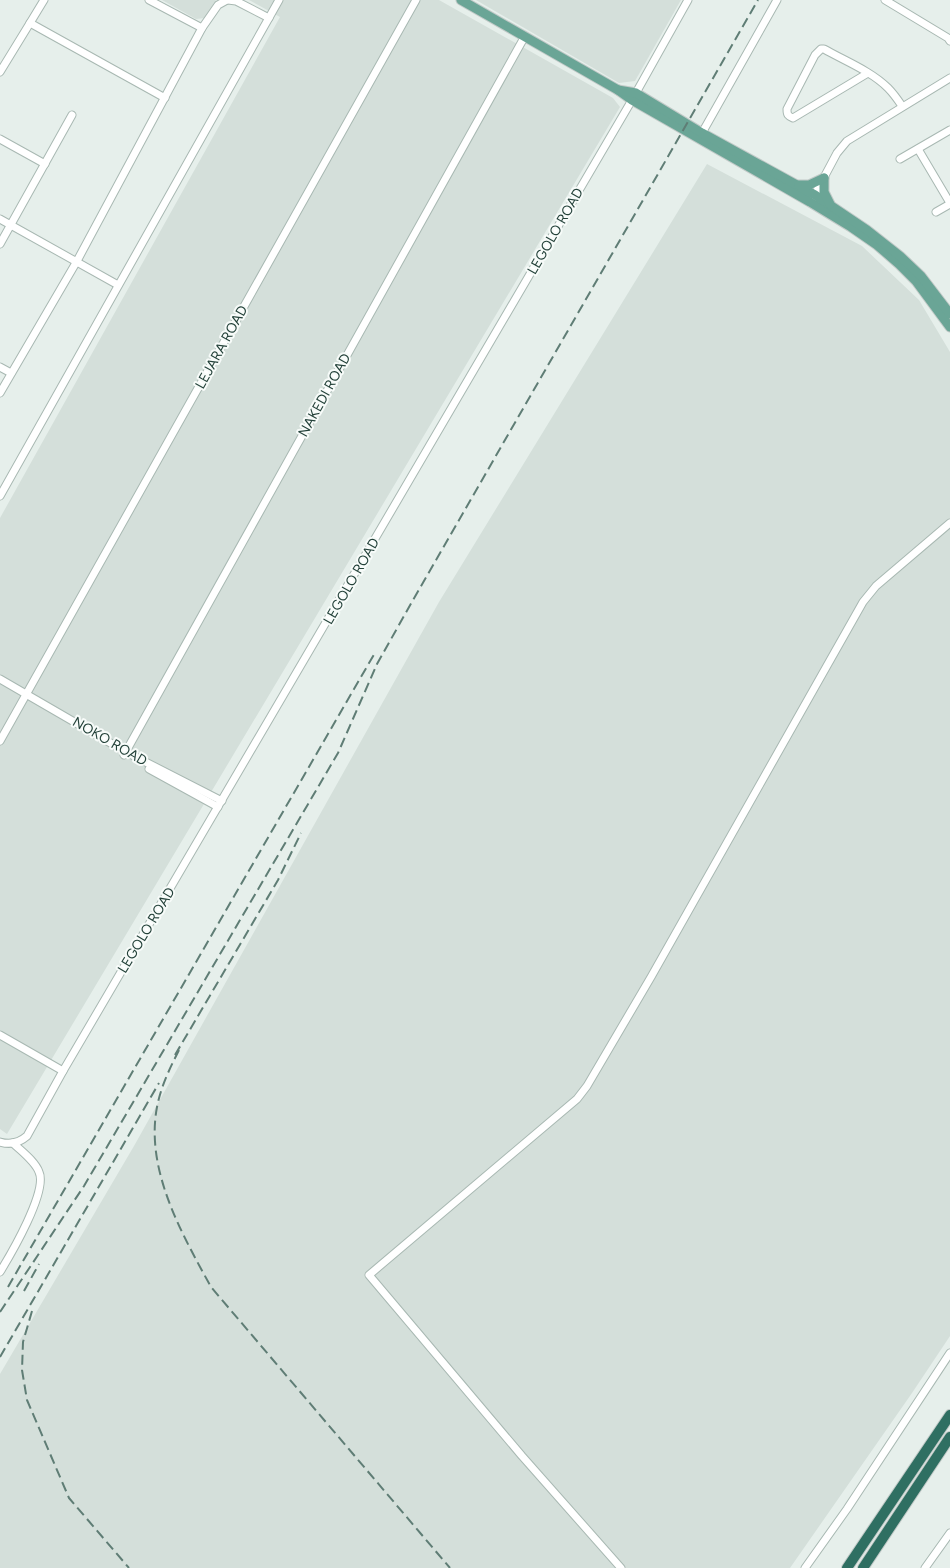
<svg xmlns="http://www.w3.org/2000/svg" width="950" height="1568" font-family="Figtree,sans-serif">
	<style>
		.built { fill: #d4dfda }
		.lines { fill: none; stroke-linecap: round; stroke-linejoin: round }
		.minor-casing { stroke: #a8b8b2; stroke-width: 9 }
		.major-casing { stroke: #c2cac8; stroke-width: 11 }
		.highway-casing { stroke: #c2cac8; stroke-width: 12 }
		.minor { stroke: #fff; stroke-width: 7 }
		.major { stroke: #6aa596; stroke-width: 9 }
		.highway { stroke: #2f6f62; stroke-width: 10 }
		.rail { stroke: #5f7d75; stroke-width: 2; stroke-dasharray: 10 5; stroke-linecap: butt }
		.labels { text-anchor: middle; stroke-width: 4; stroke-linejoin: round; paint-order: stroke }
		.street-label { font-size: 14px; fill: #24423a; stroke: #f7fbf9 }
	</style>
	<rect width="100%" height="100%" fill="#e6efeb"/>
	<!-- built -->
	<g class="built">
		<path d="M162 0H216L205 18 196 19Z"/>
		<path d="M249 0H439L613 98 620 107 7 1134 0 1129V518L280 17Z"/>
		<path d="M476 0H681L635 81 619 83Z"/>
		<path d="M707 164 862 246 919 300 950 352V1336L912 1393 790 1568H0V1374L134 1146 439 602Z"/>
	</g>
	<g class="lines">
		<!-- minor casing -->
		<g class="minor-casing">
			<g id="minor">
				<path d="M44 0 30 23 165 98"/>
				<path d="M149 0 202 28"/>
				<path d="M228 0 236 1 269 18"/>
				<path d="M885 0 948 38 950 41"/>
				<path d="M0 72 30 23"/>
				<path d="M868 73 793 118C788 116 787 115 787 109L815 55 821 49H824C845 61 871 71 888 88 893 93 898 100 902 106"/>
				<path d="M702 133 777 0"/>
				<path d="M0 139 45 164"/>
				<path d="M918 149 950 203"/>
				<path d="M900 159 950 130"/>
				<path d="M813 198 837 153 847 141 950 78"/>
				<path d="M936 212 950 204"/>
				<path d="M0 219 118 285"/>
				<path d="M0 244 72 115"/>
				<path d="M0 367 11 373"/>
				<path d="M0 393 77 261 202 28 218 5 227 0"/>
				<path d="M0 496 279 0"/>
				<path d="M0 679 126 752 222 801"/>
				<path d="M0 741 416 0"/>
				<path d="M124 755 525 36"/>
				<path d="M149 769 218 807"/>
				<path d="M0 1035 63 1071"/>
				<path d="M0 1142C10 1145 19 1143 27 1136L63 1071 632 100 688 0"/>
				<path d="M0 1272C11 1254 48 1191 39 1172 35 1161 21 1151 13 1143"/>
				<path d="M621 1568 522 1456 369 1275 577 1099 587 1086 651 977 863 602 876 586 950 523"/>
				<path d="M805 1568 847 1509 950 1353"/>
				<path d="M925 1568 950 1533"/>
			</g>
		</g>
		<!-- major casing -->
		<g class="major-casing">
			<g id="major">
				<path d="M461 0 618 90 632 100 810 202 851 227 877 245 899 264 916 281 950 327"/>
				<path d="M618 90 636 93 702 133 815 195 867 230 900 256 921 276 950 314"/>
				<path d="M824 178V192L830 204"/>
				<path d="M799 185H809L824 178"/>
			</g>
		</g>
		<!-- highway casing -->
		<g class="highway-casing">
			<g id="highway">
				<path d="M847 1568 950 1415"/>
				<path d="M863 1568 950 1437"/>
			</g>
		</g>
		<!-- minor -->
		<use href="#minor" class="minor"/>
		<!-- major -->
		<use href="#major" class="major"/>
		<!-- highway -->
		<use href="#highway" class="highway"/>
		<!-- rail -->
		<g class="rail">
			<path d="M179 1050C170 1068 161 1086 157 1107 145 1170 182 1234 211 1287L450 1568"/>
			<path d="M175 1055 278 880 301 833"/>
			<path d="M8 1287 376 651"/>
			<path d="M24 1291 39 1264"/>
			<path d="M32 1311 23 1342 22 1370 27 1400 69 1498 129 1568"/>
			<path d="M0 1312 84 1186 338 753 377 664 413 600 758 0"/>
			<path d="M0 1357 159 1083"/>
		</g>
	</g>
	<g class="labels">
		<!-- street labels -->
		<g class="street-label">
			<text transform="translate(555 231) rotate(-60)" y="5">LEGOLO ROAD</text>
			<text transform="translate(221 347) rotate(-61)" y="5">LEJARA ROAD</text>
			<text transform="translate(324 395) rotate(-61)" y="5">NAKEDI ROAD</text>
			<text transform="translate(351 581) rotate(-60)" y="5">LEGOLO ROAD</text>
			<text transform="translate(110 741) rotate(30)" y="5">NOKO ROAD</text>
			<text transform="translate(146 930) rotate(-59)" y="5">LEGOLO ROAD</text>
		</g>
	</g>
</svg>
